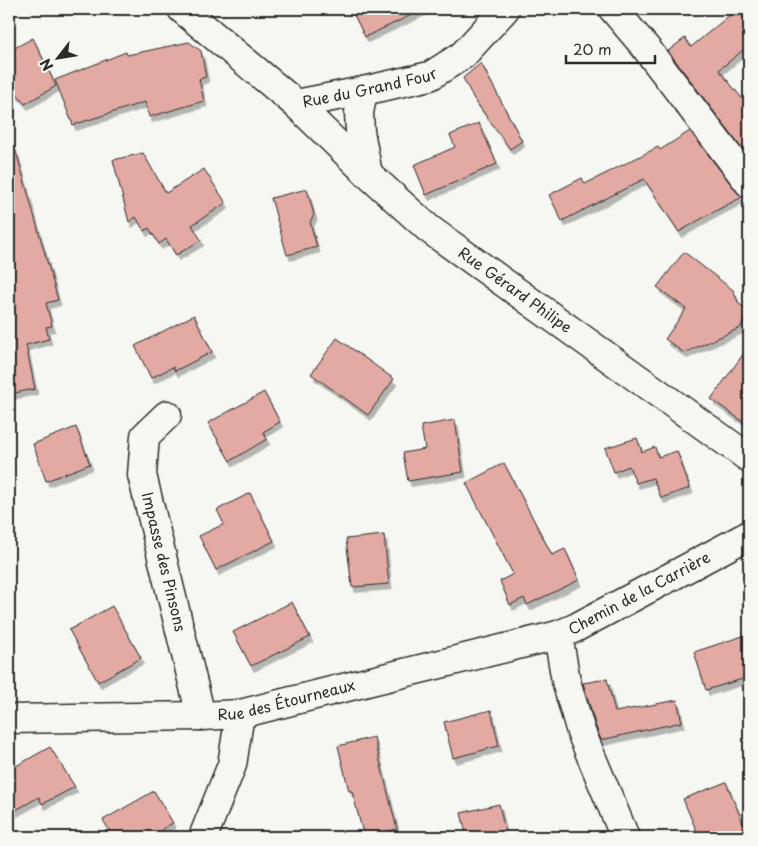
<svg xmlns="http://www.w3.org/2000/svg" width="758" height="846" font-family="'Playpen Sans',sans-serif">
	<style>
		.building { fill: #e3a9a3; stroke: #2b2b2b; filter: url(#shadow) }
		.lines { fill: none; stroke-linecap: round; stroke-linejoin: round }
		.minor-casing { stroke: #2b2b2b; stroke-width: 31 }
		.minor { stroke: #f6f6f2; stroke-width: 28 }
		.labels { text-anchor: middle; stroke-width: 5; stroke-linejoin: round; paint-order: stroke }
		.street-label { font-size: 15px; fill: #2b2b2b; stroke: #f6f6f2 }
	</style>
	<defs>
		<filter id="shadow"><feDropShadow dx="3" dy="5.5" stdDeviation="0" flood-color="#0004"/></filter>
	</defs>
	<rect width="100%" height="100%" fill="#f6f6f2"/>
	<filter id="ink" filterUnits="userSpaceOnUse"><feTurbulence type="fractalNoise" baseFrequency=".02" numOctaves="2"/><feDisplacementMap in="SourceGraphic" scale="10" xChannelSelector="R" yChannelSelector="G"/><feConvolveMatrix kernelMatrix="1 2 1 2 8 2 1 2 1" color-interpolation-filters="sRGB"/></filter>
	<g filter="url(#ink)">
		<!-- building -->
		<g class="building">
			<path d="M351 9H424L365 37Z"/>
			<path d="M737 9 749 24V45L719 70 749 107V158L668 51 685 38 691 47Z"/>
			<path d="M33 38 56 86 25 104 9 86V51Z"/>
			<path d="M189 42 201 51 206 77 199 79 204 101 149 117 145 102 73 125 55 80 126 52 127 55Z"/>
			<path d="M481 63 522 141 510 149 474 99 463 78Z"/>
			<path d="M479 123 497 164 426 195 414 165 455 147 450 135Z"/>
			<path d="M690 131 737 192 742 197 706 216 679 232 644 179 562 221 549 195 582 178 585 184 658 147 660 150Z"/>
			<path d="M16 151 58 300 46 303 52 326 46 327 49 339 26 345 35 389 9 394V152Z"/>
			<path d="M143 153 166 193 204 169 226 203 192 225 201 240 176 255 166 239 159 244 149 228 144 231 136 217 129 222 113 160Z"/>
			<path d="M307 189 314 215 310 222 317 247 287 255 271 198Z"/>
			<path d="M684 252 733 290 739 304 749 310V312L740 328 684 353 665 339 686 309 657 287Z"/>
			<path d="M194 315 212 352 175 371 173 367 151 378 135 346Z"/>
			<path d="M337 338 394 379 368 415 311 374Z"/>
			<path d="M749 346V426L711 399Z"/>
			<path d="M264 392 280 422 263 432 267 439 230 461 208 423Z"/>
			<path d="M455 420 463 472 408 481 403 453 425 449 421 426Z"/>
			<path d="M76 427 90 464 46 481 33 444Z"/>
			<path d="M637 438 642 452 655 447 658 457 677 451 690 488 661 498 653 478 636 483 629 466 614 472 605 448Z"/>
			<path d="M504 463 552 555 565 549 579 580 527 605 524 598 510 605 500 581 513 574 466 483Z"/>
			<path d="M250 493 274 541 216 570 199 536 224 524 217 510Z"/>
			<path d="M384 535 389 584 352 587 346 539Z"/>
			<path d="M292 602 310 637 251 666 233 632Z"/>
			<path d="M112 606 141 658 98 682 69 630Z"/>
			<path d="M749 634V677L706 690 694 652Z"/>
			<path d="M607 679 615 712 677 700 682 722 601 740 596 727 583 683Z"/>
			<path d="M491 710 499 746 453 758 444 722Z"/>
			<path d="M374 737 397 829 364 837 352 791H349L338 746Z"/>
			<path d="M50 747 75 787 42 804 39 797 9 814V770Z"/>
			<path d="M726 782 749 837H699L683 799Z"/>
			<path d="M154 791 173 823 162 829 166 837H113L103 820Z"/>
			<path d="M499 804 505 831 482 837H467L461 813Z"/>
		</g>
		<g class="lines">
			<!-- minor casing -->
			<g class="minor-casing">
				<g id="minor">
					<path id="s1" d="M182 9 296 104 363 91 430 76 463 55 505 9"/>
					<path d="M613 9 646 48 749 183"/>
					<path d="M363 91 359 113 360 131 368 174"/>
					<path id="s2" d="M296 104 368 174 429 229 749 458"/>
					<path id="s3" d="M167 415 145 436 142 475 201 716"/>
					<path id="s4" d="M9 719 201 716 240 714 339 689 558 635"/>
					<path d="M203 837 232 765 240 714"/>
					<path id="s5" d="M625 837 581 732 566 681 558 635 575 628 749 535"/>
				</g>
			</g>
			<!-- minor -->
			<use href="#minor" class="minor"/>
		</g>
	</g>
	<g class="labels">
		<!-- street labels -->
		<g class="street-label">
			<text dy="5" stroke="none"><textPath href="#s1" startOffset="224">Rue du Grand Four</textPath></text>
			<text dy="5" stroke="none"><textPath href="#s2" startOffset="288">Rue Gérard Philipe</textPath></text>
			<text dy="5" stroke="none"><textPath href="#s3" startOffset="159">Impasse des Pinsons</textPath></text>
			<text dy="5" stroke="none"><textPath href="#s5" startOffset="305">Chemin de la Carrière</textPath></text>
			<text dy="5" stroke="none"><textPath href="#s4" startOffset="279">Rue des Étourneaux</textPath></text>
		</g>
	</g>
	<!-- margin -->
	<rect width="758" height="846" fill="none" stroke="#f6f6f2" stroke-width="30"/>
	<rect x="15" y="15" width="728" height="816" fill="none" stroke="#2b2b2b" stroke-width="2" filter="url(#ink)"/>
	<!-- north arrow -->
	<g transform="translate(58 58) rotate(239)" stroke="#f6f6f2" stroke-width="4" paint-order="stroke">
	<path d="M0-4L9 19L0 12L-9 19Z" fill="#2b2b2b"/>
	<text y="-8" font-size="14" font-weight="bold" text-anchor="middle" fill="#2b2b2b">N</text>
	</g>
	<!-- scale -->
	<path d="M566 55v8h89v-8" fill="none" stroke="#2b2b2b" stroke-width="2.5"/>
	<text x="573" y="55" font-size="15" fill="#2b2b2b" stroke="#f6f6f2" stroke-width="4" paint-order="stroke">20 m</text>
</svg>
